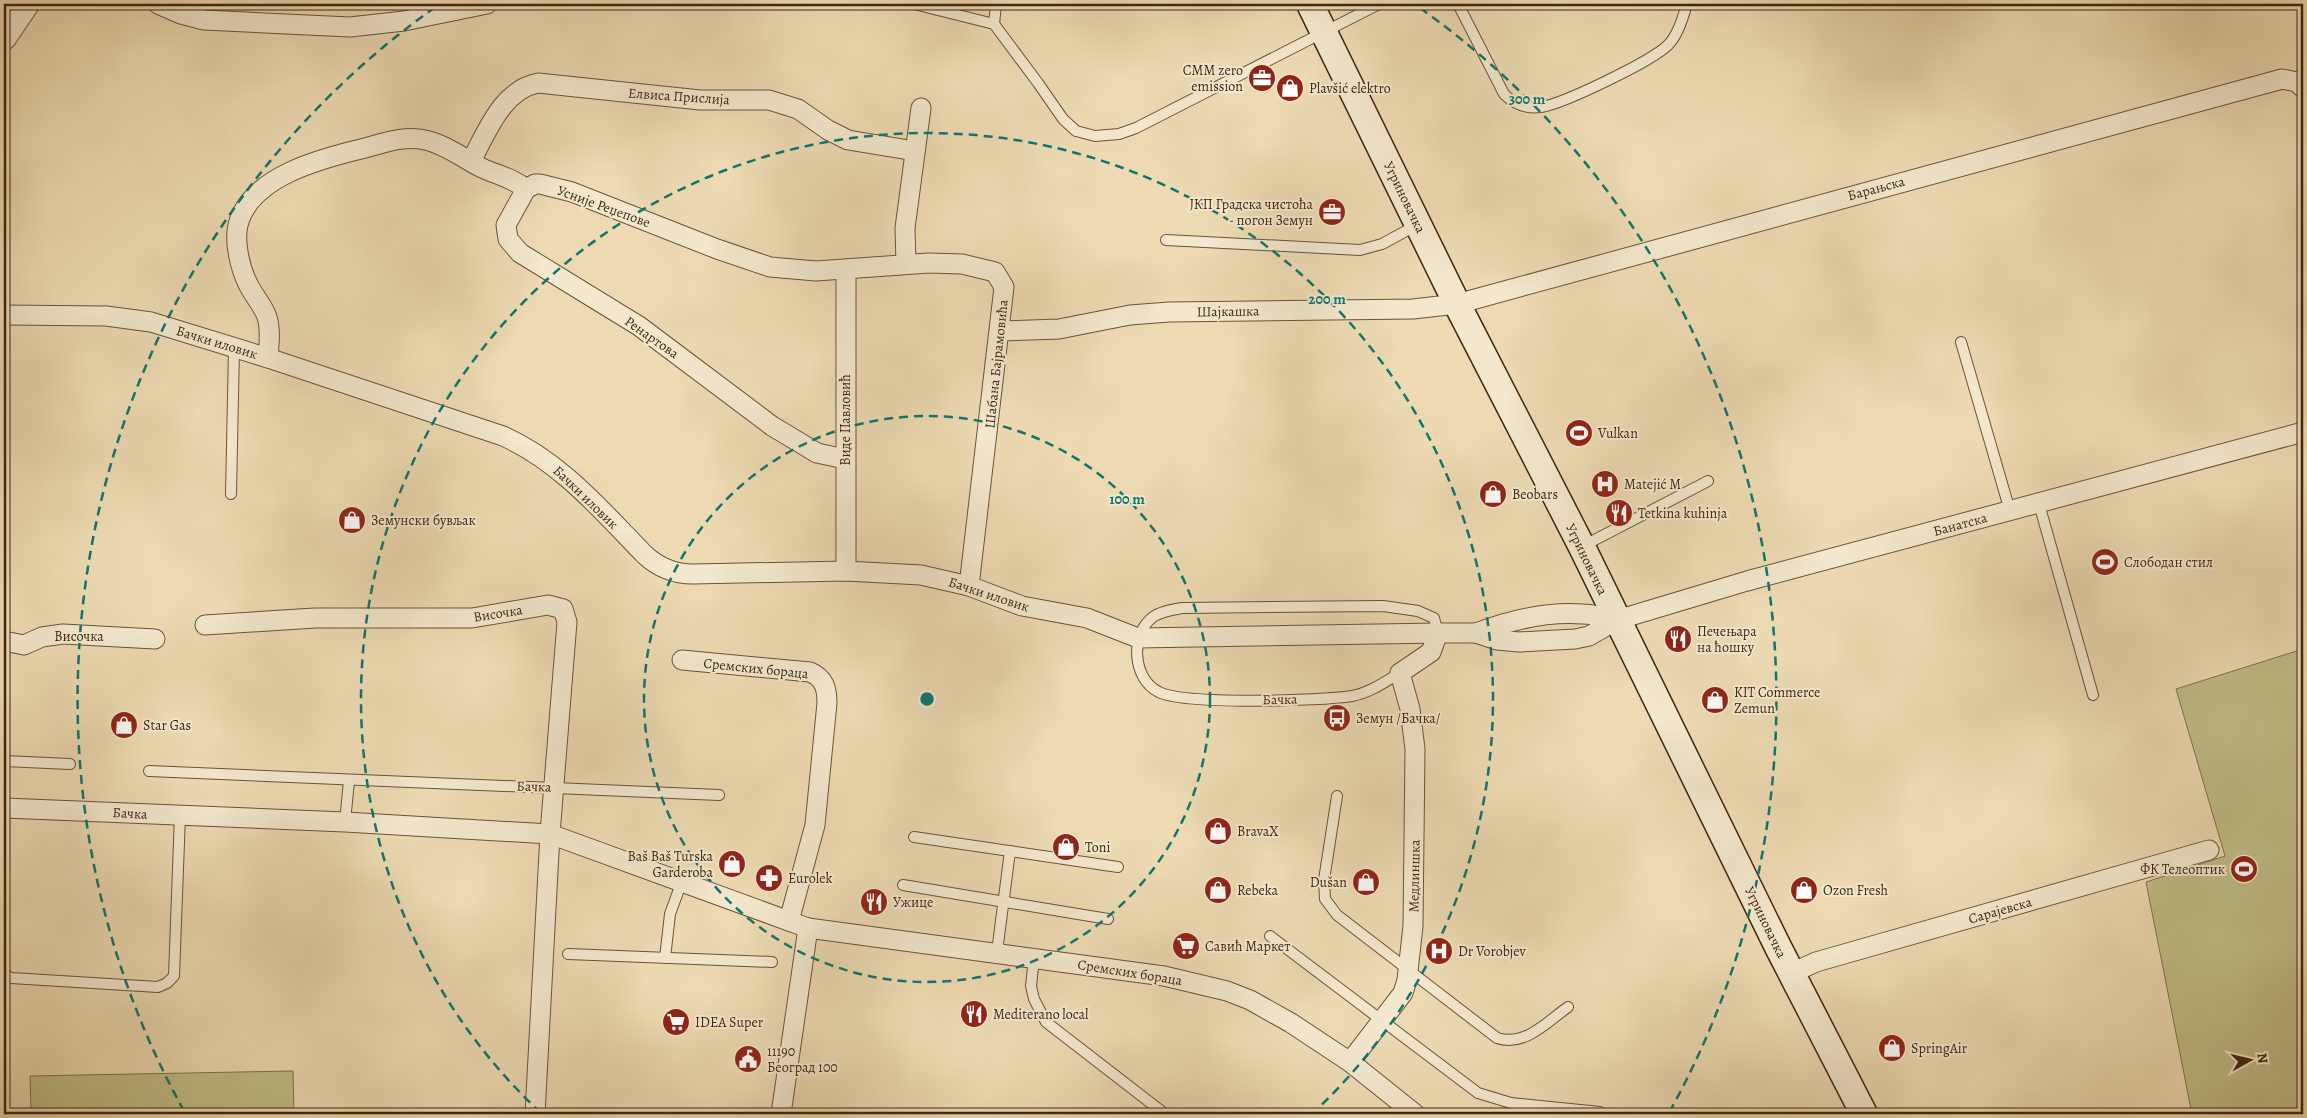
<svg xmlns="http://www.w3.org/2000/svg" width="2307" height="1118" font-family="Alegreya,serif">
	<style>
		.green { fill: #c0bd87; stroke: #80724d }
		.lines { fill: none; stroke-linecap: round; stroke-linejoin: round }
		.service-casing { stroke: #6a533b; stroke-width: 12 }
		.minor-casing { stroke: #6a533b; stroke-width: 21 }
		.tertiary-casing { stroke: #6a533b; stroke-width: 26 }
		.secondary-casing { stroke: #3f2613; stroke-width: 29 }
		.service { stroke: #f3e7cd; stroke-width: 10 }
		.minor { stroke: #f3e7cd; stroke-width: 19 }
		.tertiary { stroke: #f3e7cd; stroke-width: 24 }
		.secondary { stroke: #f3e7cd; stroke-width: 26 }
		.ring { fill: none; stroke: #0f766e; stroke-width: 2.5; stroke-dasharray: 9 6 }
		.labels { text-anchor: middle; stroke-width: 4; stroke-linejoin: round; paint-order: stroke }
		.poi-label { font-size: 14px; fill: #3f2613; stroke: #f3e7cd; text-anchor: start }
		.street-label { font-size: 14px; fill: #3f2613; stroke: #f3e7cd }
		.centre { fill: #0f766e; stroke: #f3e7cd; stroke-width: 2.5 }
		.ring-label { font-size: 15px; text-anchor: middle; font-weight: bold; fill: #0f766e; stroke: #f3e7cd; stroke-width: 4; stroke-linejoin: round; paint-order: stroke }
	</style>
	<rect width="100%" height="100%" fill="#eddab2"/>
	<filter id="stains"><feTurbulence type="fractalNoise" baseFrequency=".004" numOctaves="4"/><feColorMatrix values="0 0 0 0 .2 0 0 0 0 .09 0 0 0 0 .02 0 0 0 .5 -.17"/></filter>
	<radialGradient id="worn" r=".72"><stop offset=".6" stop-color="#630" stop-opacity="0"/><stop offset="1" stop-color="#630" stop-opacity=".3"/></radialGradient>
	<!-- green -->
	<g class="green">
		<path d="M2303 649V1114H2192L2146 882 2225 856 2176 689Z"/>
		<path d="M293 1071 294 1114H31L30 1076Z"/>
	</g>
	<g class="lines">
		<!-- service casing -->
		<g class="service-casing">
			<g id="service">
				<path d="M914 4 994 24 1038 83 1063 119 1076 131 1095 136 1119 134 1136 128 1379 4"/>
				<path d="M1458 4 1504 94C1515 105 1526 109 1541 107 1563 104 1652 61 1668 45 1678 35 1683 17 1687 4"/>
				<path d="M994 24 996 4"/>
				<path d="M1166 240 1360 250 1382 244 1417 225"/>
				<path d="M1961 342 2010 511"/>
				<path d="M231 494 234 348"/>
				<path d="M2039 504 2093 695"/>
				<path d="M1583 546 1708 481"/>
				<path d="M1400 673C1385 682 1369 693 1352 696 1320 701 1184 705 1159 692 1132 679 1130 634 1153 617 1161 611 1172 610 1182 608L1383 606 1418 611 1434 618 1438 633"/>
				<path d="M4 761 70 764"/>
				<path d="M149 771 719 795"/>
				<path d="M1337 796 1324 880 1325 899 1337 915 1497 1038C1525 1047 1547 1022 1568 1007"/>
				<path d="M345 822 349 781"/>
				<path d="M914 837 1118 867"/>
				<path d="M903 885 1108 919"/>
				<path d="M1270 936 1478 1093 1511 1103 1600 1112"/>
				<path d="M997 952 1010 851"/>
				<path d="M568 954 772 962"/>
				<path d="M665 958 670 914 682 881"/>
				<path d="M1034 958 1031 986 1034 999 1046 1022 1165 1114"/>
				<path d="M4 974 11 978 158 987 167 983 174 976 180 815"/>
			</g>
		</g>
		<!-- minor casing -->
		<g class="minor-casing">
			<g id="minor">
				<path d="M158 4 181 14 204 20 350 27 404 21 487 4"/>
				<path d="M471 161C487 132 502 90 538 83L700 100H769L798 109 828 130 848 140 915 151"/>
				<path d="M526 189 506 225 508 239 520 253 639 326 772 426 817 453 845 459"/>
				<path d="M906 264 905 228 921 108"/>
				<path d="M846 269V571"/>
				<path d="M4 315 106 316 151 322 268 358 503 436C561 462 601 510 645 555 659 568 674 574 693 574L846 571 921 575 969 586 1022 606 1087 618 1138 638 1438 633H1476L1497 640 1519 642 1575 639 1589 636 1617 620 1747 581 2303 432"/>
				<path d="M1001 331 1059 329 1130 315 1169 312 1413 309 1457 304 2282 79 2297 82 2303 88"/>
				<path d="M268 358C269 345 271 330 267 317 263 305 253 295 248 284 240 268 234 242 238 225 250 176 323 158 365 148 384 143 405 135 425 140 445 144 464 159 482 168 497 175 513 178 526 189L535 184H540L572 192 717 249 770 267 816 271 929 263 962 264 995 272 1004 287 969 586"/>
				<path d="M205 625 315 618H472L548 605 563 609 567 622 550 834 808 928 1164 976 1227 991 1250 1000 1291 1023 1350 1062 1415 1114"/>
				<path d="M1476 633C1508 621 1547 611 1583 614 1594 614 1606 618 1617 620"/>
				<path d="M4 641 24 645 42 637 63 634 155 639"/>
				<path d="M682 660 810 672C824 678 827 688 827 703L815 825 789 921"/>
				<path d="M4 808 345 822 550 834 535 1114"/>
				<path d="M1792 973 1816 962 2209 850"/>
				<path d="M1350 1062 1403 993 1407 980 1413 926 1415 749 1410 709 1400 673 1431 652 1438 633"/>
				<path d="M781 1114 808 928"/>
			</g>
		</g>
		<!-- tertiary casing -->
		<g class="tertiary-casing">
			<path id="tertiary" d="M4 38 27 4"/>
		</g>
		<!-- secondary casing -->
		<g class="secondary-casing">
			<path id="secondary" d="M1310 4 1457 304 1582 547 1778 947 1864 1114"/>
		</g>
		<!-- service -->
		<use href="#service" class="service"/>
		<!-- minor -->
		<use href="#minor" class="minor"/>
		<!-- tertiary -->
		<use href="#tertiary" class="tertiary"/>
		<!-- secondary -->
		<use href="#secondary" class="secondary"/>
	</g>
	<!-- distance rings -->
	<g class="ring">
		<circle cx="927" cy="699" r="283"/>
		<path d="M541 1113A566 566 0 1 1 1313 1113"/>
		<path d="M184 1111A849 849 0 0 1 434 8M1420 8A849 849 0 0 1 1670 1111"/>
	</g>
	<!-- icons -->
	<defs>
		<g id="office-disc" transform="scale(1.4375)"><circle r="9.5" fill="#8f2418" stroke="#f3e7cd"/><path d="M-6-3h4V-5.5h4V-3h4V5H-6ZM-1-4.5V-3h2v-1.5ZM-6 0V1H6V0Z" fill="#fff"/></g>
		<g id="shop-disc" transform="scale(1.4375)"><circle r="9.5" fill="#8f2418" stroke="#f3e7cd"/><path d="M-5-2.5h2.3a2.7 3.5 0 0 1 5.4 0H5L5.5 6h-11ZM-1.5-2.5h3a1.5 2.3 0 0 0-3 0Z" fill="#fff"/></g>
		<g id="stadium-disc" transform="scale(1.4375)"><circle r="9.5" fill="#8f2418" stroke="#f3e7cd"/><path d="M0-5a6.5 5 0 1 0 0 10a6.5 5 0 1 0 0-10ZM-3.5-1.8h7v3.6h-7Z" fill="#fff"/></g>
		<g id="hospital-disc" transform="scale(1.4375)"><circle r="9.5" fill="#8f2418" stroke="#f3e7cd"/><path d="M-5-5h3v3.5h4V-5h3V5h-3V1.5h-4V5h-3Z" fill="#fff"/></g>
		<g id="restaurant-disc" transform="scale(1.4375)"><circle r="9.5" fill="#8f2418" stroke="#f3e7cd"/><path d="M-5-6h1v4h1v-4h1v4h1v-4h1v5L-1.5 .5V6h-2V.5L-5-1ZM5-6V6H3V1.5H1.5Q1.5-4 5-6Z" fill="#fff"/></g>
		<g id="bus-disc" transform="scale(1.4375)"><circle r="9.5" fill="#8f2418" stroke="#f3e7cd"/><path d="M-5-6H5V4H4V6H2V4H-2V6H-4V4H-5ZM-3.5-4V0h7V-4ZM-3.5 1.2v1.5H-2V1.2ZM2 1.2v1.5H3.5V1.2Z" fill="#fff"/></g>
		<g id="pharmacy-disc" transform="scale(1.4375)"><circle r="9.5" fill="#8f2418" stroke="#f3e7cd"/><path d="M-2-6h4v4h4v4h-4v4h-4v-4h-4v-4h4Z" fill="#fff"/></g>
		<g id="supermarket-disc" transform="scale(1.4375)"><circle r="9.5" fill="#8f2418" stroke="#f3e7cd"/><path d="M-6-5.5h2.5l.6 2H6L4.5 2H-2.5L-4.4-4H-6ZM-1.5 3.2a1.3 1.3 0 1 0 .1 0ZM3 3.2a1.3 1.3 0 1 0 .1 0Z" fill="#fff"/></g>
		<g id="civic-disc" transform="scale(1.4375)"><circle r="9.5" fill="#8f2418" stroke="#f3e7cd"/><path d="M-.6-6.5H3V-4.5H.6V-3L4-1V1h2V6H-6V1h2V-1L-.6-3ZM-1.2 2.5V6h2.4V2.5Z" fill="#fff"/></g>
	</defs>
	<g fill-rule="evenodd">
		<use href="#office-disc" x="1262" y="78"/>
		<use href="#shop-disc" x="1290" y="88"/>
		<use href="#office-disc" x="1332" y="212"/>
		<use href="#stadium-disc" x="1579" y="433"/>
		<use href="#hospital-disc" x="1605" y="484"/>
		<use href="#shop-disc" x="1493" y="494"/>
		<use href="#restaurant-disc" x="1619" y="513"/>
		<use href="#shop-disc" x="352" y="520"/>
		<use href="#stadium-disc" x="2105" y="562"/>
		<use href="#restaurant-disc" x="1678" y="639"/>
		<use href="#shop-disc" x="1715" y="700"/>
		<use href="#bus-disc" x="1337" y="718"/>
		<use href="#shop-disc" x="124" y="725"/>
		<use href="#shop-disc" x="1218" y="831"/>
		<use href="#shop-disc" x="1066" y="847"/>
		<use href="#shop-disc" x="732" y="864"/>
		<use href="#stadium-disc" x="2244" y="869"/>
		<use href="#pharmacy-disc" x="769" y="878"/>
		<use href="#shop-disc" x="1366" y="882"/>
		<use href="#shop-disc" x="1218" y="890"/>
		<use href="#shop-disc" x="1804" y="890"/>
		<use href="#restaurant-disc" x="874" y="902"/>
		<use href="#supermarket-disc" x="1186" y="946"/>
		<use href="#hospital-disc" x="1439" y="951"/>
		<use href="#restaurant-disc" x="974" y="1014"/>
		<use href="#supermarket-disc" x="676" y="1022"/>
		<use href="#shop-disc" x="1892" y="1048"/>
		<use href="#civic-disc" x="748" y="1059"/>
	</g>
	<g class="labels">
		<!-- poi labels -->
		<g class="poi-label">
			<text x="1243" y="75" text-anchor="end">CMM zero<tspan x="1243" dy="16">emission</tspan></text>
			<text x="1309" y="93">Plavšić elektro</text>
			<text x="1313" y="209" text-anchor="end">ЈКП Градска чистоћа<tspan x="1313" dy="16">- погон Земун</tspan></text>
			<text x="1598" y="438">Vulkan</text>
			<text x="1624" y="489">Matejić M</text>
			<text x="1512" y="499">Beobars</text>
			<text x="1638" y="518">Tetkina kuhinja</text>
			<text x="371" y="525">Земунски бувљак</text>
			<text x="2124" y="567">Слободан стил</text>
			<text x="1697" y="636">Печењара<tspan x="1697" dy="16">на ћошку</tspan></text>
			<text x="1734" y="697">KIT Commerce<tspan x="1734" dy="16">Zemun</tspan></text>
			<text x="1356" y="723">Земун /Бачка/</text>
			<text x="143" y="730">Star Gas</text>
			<text x="1237" y="836">BravaX</text>
			<text x="1085" y="852">Toni</text>
			<text x="713" y="861" text-anchor="end">Baš Baš Turska<tspan x="713" dy="16">Garderoba</tspan></text>
			<text x="2225" y="874" text-anchor="end">ФК Телеоптик</text>
			<text x="788" y="883">Eurolek</text>
			<text x="1347" y="887" text-anchor="end">Dušan</text>
			<text x="1237" y="895">Rebeka</text>
			<text x="1823" y="895">Ozon Fresh</text>
			<text x="893" y="907">Ужице</text>
			<text x="1205" y="951">Савић Маркет</text>
			<text x="1458" y="956">Dr Vorobjev</text>
			<text x="993" y="1019">Mediterano local</text>
			<text x="695" y="1027">IDEA Super</text>
			<text x="1911" y="1053">SpringAir</text>
			<text x="767" y="1056">11190<tspan x="767" dy="16">Београд 100</tspan></text>
		</g>
		<!-- street labels -->
		<g class="street-label">
			<text transform="translate(679 96) rotate(4)" y="5">Елвиса Прислија</text>
			<text transform="translate(1876 188) rotate(-15)" y="5">Барањска</text>
			<text transform="translate(1405 197) rotate(64)" y="5">Угриновачка</text>
			<text transform="translate(604 206) rotate(20)" y="5">Усније Реџепове</text>
			<text transform="translate(1228 311) rotate(-1)" y="5">Шајкашка</text>
			<text transform="translate(652 337) rotate(35)" y="5">Ренартова</text>
			<text transform="translate(217 342) rotate(17)" y="5">Бачки иловик</text>
			<text transform="translate(996 364) rotate(-84)" y="5">Шабана Бајрамовића</text>
			<text transform="translate(845 420) rotate(-90)" y="5">Виде Павловић</text>
			<text transform="translate(586 497) rotate(44)" y="5">Бачки иловик</text>
			<text transform="translate(1960 524) rotate(-15)" y="5">Банатска</text>
			<text transform="translate(1587 559) rotate(64)" y="5">Угриновачка</text>
			<text transform="translate(989 594) rotate(18)" y="5">Бачки иловик</text>
			<text transform="translate(498 613) rotate(-9)" y="5">Височка</text>
			<text x="79" y="641">Височка</text>
			<text transform="translate(756 668) rotate(6)" y="5">Сремских бораца</text>
			<text transform="translate(1280 699) rotate(-1)" y="5">Бачка</text>
			<text transform="translate(534 786) rotate(2)" y="5">Бачка</text>
			<text transform="translate(130 813) rotate(3)" y="5">Бачка</text>
			<text transform="translate(1414 876) rotate(-89)" y="5">Медлиншка</text>
			<text transform="translate(2000 910) rotate(-16)" y="5">Сарајевска</text>
			<text transform="translate(1766 922) rotate(64)" y="5">Угриновачка</text>
			<text transform="translate(1130 972) rotate(9)" y="5">Сремских бораца</text>
		</g>
	</g>
	<circle cx="927" cy="699" r="8" class="centre"/>
	<g class="ring-label">
		<text x="1527" y="104">300 m</text>
		<text x="1327" y="304">200 m</text>
		<text x="1127" y="504">100 m</text>
	</g>
	<!-- margin -->
	<rect width="2307" height="1118" fill="none" stroke="#eddab2" stroke-width="20"/>
	<rect x="5" y="5" width="2297" height="1108" fill="none" stroke="#3f2613" stroke-width="2.5"/>
	<rect x="10" y="10" width="2287" height="1098" fill="none" stroke="#3f2613"/>
	<!-- north arrow -->
	<g transform="translate(2250 1060) rotate(82)" stroke="#f3e7cd" stroke-width="4" paint-order="stroke">
	<path d="M0-4L9 19L0 12L-9 19Z" fill="#3f2613"/>
	<text y="-8" font-size="14" font-weight="bold" text-anchor="middle" fill="#3f2613">N</text>
	</g>
	<rect width="100%" height="100%" filter="url(#stains)"/>
	<rect width="100%" height="100%" fill="url(#worn)"/>
</svg>
